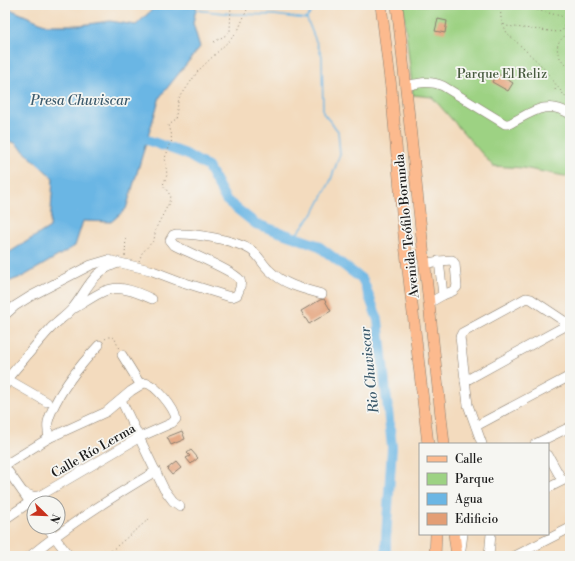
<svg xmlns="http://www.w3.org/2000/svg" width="575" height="561" font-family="'Libre Bodoni',serif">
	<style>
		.green { fill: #9dd283; stroke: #5c7750 }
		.water { fill: #6bb6e4; stroke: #446980 }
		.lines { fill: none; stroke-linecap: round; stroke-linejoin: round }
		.stream { stroke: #6bb6e4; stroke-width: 1.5 }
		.river { stroke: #6bb6e4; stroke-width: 10 }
		.building { fill: #e39e75 }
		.minor-casing { stroke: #887c6d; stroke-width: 10 }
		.major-casing { stroke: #887c6d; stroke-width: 12 }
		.path { stroke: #887c6d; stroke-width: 1; stroke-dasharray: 1 3; stroke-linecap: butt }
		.minor { stroke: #fff; stroke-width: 9 }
		.major { stroke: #fcba8e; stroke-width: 11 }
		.labels { text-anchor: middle; stroke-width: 3.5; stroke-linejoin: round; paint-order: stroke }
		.park-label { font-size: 13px; fill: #495c40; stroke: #f6f6f2 }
		.street-label { font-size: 13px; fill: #1c1c1c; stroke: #f6f6f2 }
		.water-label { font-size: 14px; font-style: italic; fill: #3c5a6c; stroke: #f6f6f2 }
	</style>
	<rect width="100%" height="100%" fill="#f6f6f2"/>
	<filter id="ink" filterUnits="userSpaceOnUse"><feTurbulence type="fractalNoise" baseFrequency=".025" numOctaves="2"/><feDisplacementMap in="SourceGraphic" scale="8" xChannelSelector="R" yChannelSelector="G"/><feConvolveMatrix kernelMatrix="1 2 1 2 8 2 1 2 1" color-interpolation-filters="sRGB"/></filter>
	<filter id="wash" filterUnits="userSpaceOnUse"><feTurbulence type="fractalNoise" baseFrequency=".012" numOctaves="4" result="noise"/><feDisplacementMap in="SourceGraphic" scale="16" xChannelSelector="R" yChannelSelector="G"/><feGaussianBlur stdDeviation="0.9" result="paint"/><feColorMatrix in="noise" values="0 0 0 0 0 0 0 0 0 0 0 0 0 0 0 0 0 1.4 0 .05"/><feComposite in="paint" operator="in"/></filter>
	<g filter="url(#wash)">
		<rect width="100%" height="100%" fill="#f3dbbe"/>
		<!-- green -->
		<path class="green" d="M403 5H570V177L523 168 493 166 432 97 413 95Z"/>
		<!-- water -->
		<path class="water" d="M157 5H197L193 23 200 47 160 97 126 209 111 222 83 221 75 246 24 276 5 283V255L50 227 53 178 15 143 5 140V7L47 25H81L110 21 136 25Z"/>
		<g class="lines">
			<!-- stream -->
			<g class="stream">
				<path d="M196 10 233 14 274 15 307 19 322 56 323 113 338 131 340 154 330 182 315 211 294 237"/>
				<path d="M307 18 316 5"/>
			</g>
			<!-- river -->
			<path class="river" d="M134 137 147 140 186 154 208 167 226 200 256 224 317 245 363 280 378 320 392 447 386 538V556"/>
		</g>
		<g id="blocks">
			<!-- building -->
			<g class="building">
				<path d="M438 19 447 21 445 33 435 31Z"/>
				<path d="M497 73 513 83 508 91 492 82Z"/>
				<path d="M324 299 331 311 309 324 301 311 320 300Z"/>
				<path d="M182 431 185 439 171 445 167 437Z"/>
				<path d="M191 450 198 458 191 464 186 458 190 456 187 453Z"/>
				<path d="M176 462 181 468 172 475 167 469Z"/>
			</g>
		</g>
	</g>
	<g filter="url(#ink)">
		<use href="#blocks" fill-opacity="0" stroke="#887c6d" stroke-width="1"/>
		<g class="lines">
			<!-- minor casing -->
			<g class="minor-casing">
				<g id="minor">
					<path d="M406 86C419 83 430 80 443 86L505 124H509C531 113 546 99 570 114"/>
					<path d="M439 261 452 260 455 264 457 287 453 291 443 295"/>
					<path d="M424 264 439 261 443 295 429 303"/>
					<path d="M75 308C109 287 114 281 152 299"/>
					<path d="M5 315 15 306 31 296 91 265 108 260 150 270 179 281 227 296 232 297 237 295C239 291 242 285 240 280 236 272 185 251 174 245L170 240 173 235 176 234C195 233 235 240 251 250 259 255 262 264 269 270 284 285 303 289 322 294"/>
					<path d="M122 355 140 384"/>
					<path d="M5 379H7L47 402"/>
					<path d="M465 381 569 324"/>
					<path d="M5 386 7 379C22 362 36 344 51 328 58 321 66 316 72 309 88 290 91 271 119 263"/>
					<path d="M121 400 164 489 173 501 180 506"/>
					<path d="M476 426 570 376"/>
					<path d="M49 438C48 432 47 427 48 422 54 397 81 364 99 345"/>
					<path d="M482 444 468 405 460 337 462 333 526 298 531 299 570 325"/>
					<path d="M535 444 570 427"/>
					<path d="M548 455 562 480"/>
					<path d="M5 465 49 438 106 412 131 391 144 383C155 383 175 409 176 419L172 423 140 437 41 495C34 498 29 495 23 492"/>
					<path d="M5 467 34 508"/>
					<path d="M548 488 570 477"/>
					<path d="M5 519 30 502"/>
					<path d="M47 527 69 556"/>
					<path d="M30 556C69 524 112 497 156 471"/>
					<path d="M460 556 463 534"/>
					<path d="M489 556 491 534"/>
					<path d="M515 556 570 528"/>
				</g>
			</g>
			<!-- major casing -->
			<g class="major-casing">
				<g id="major">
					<path d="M381 5 391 88 404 235 428 444"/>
					<path d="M397 5 444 444"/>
					<path d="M454 534 457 556"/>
					<path d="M435 556 436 534"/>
				</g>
			</g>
			<!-- path -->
			<g class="path">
				<path d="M501 5C501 13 499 21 506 26L558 32 562 31C566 25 568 21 561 16L516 5"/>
				<path d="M503 24 507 33 541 65 570 103"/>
				<path d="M570 30C567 34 562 38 559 42 554 51 561 63 570 66"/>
				<path d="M214 42 226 35 230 31 231 5"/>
				<path d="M555 90 557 86"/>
				<path d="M125 256 126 236"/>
				<path d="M139 261 142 253 154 240 156 228 169 203 170 195 163 185 167 175 165 158 172 140 168 125 175 120 179 99 198 71 237 33 249 5"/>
				<path d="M105 339 108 337H112L115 339 119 349"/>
				<path d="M105 556 149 519"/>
			</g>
			<!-- minor -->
			<use href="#minor" class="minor"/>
			<!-- major -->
			<use href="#major" class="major"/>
		</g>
	</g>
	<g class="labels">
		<!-- park labels -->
		<g class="park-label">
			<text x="502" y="78">Parque El Reliz</text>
		</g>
		<!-- street labels -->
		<g class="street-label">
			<text transform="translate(406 226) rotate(-96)" y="5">Avenida Teófilo Borunda</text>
			<text transform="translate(93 450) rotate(-30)" y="5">Calle Río Lerma</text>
		</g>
		<!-- water labels -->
		<g class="water-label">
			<text x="80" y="105">Presa Chuviscar</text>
			<text transform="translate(369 370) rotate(-96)" y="5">Rio Chuviscar</text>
		</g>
	</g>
	<!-- margin -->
	<rect width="575" height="561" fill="none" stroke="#f6f6f2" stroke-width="20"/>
	<!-- legend -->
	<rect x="419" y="443" width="130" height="92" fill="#f6f6f2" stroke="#9f9f9c"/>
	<rect x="427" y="456" width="20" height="6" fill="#fcba8e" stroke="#9f9f9c"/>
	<text x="455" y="463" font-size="12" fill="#1c1c1c">Calle</text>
	<rect x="427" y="473" width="20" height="12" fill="#9dd283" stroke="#9f9f9c"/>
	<text x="455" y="483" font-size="12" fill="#1c1c1c">Parque</text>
	<rect x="427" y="493" width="20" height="12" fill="#6bb6e4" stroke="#9f9f9c"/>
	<text x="455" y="503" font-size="12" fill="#1c1c1c">Agua</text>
	<rect x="427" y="513" width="20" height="12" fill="#e39e75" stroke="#9f9f9c"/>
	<text x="455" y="523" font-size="12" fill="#1c1c1c">Edificio</text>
	<!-- north arrow -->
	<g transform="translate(46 515) rotate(113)"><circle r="19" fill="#f6f6f2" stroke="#9f9f9c"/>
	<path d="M0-3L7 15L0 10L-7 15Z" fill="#c8321e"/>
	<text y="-6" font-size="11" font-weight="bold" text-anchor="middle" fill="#1c1c1c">N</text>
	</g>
</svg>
